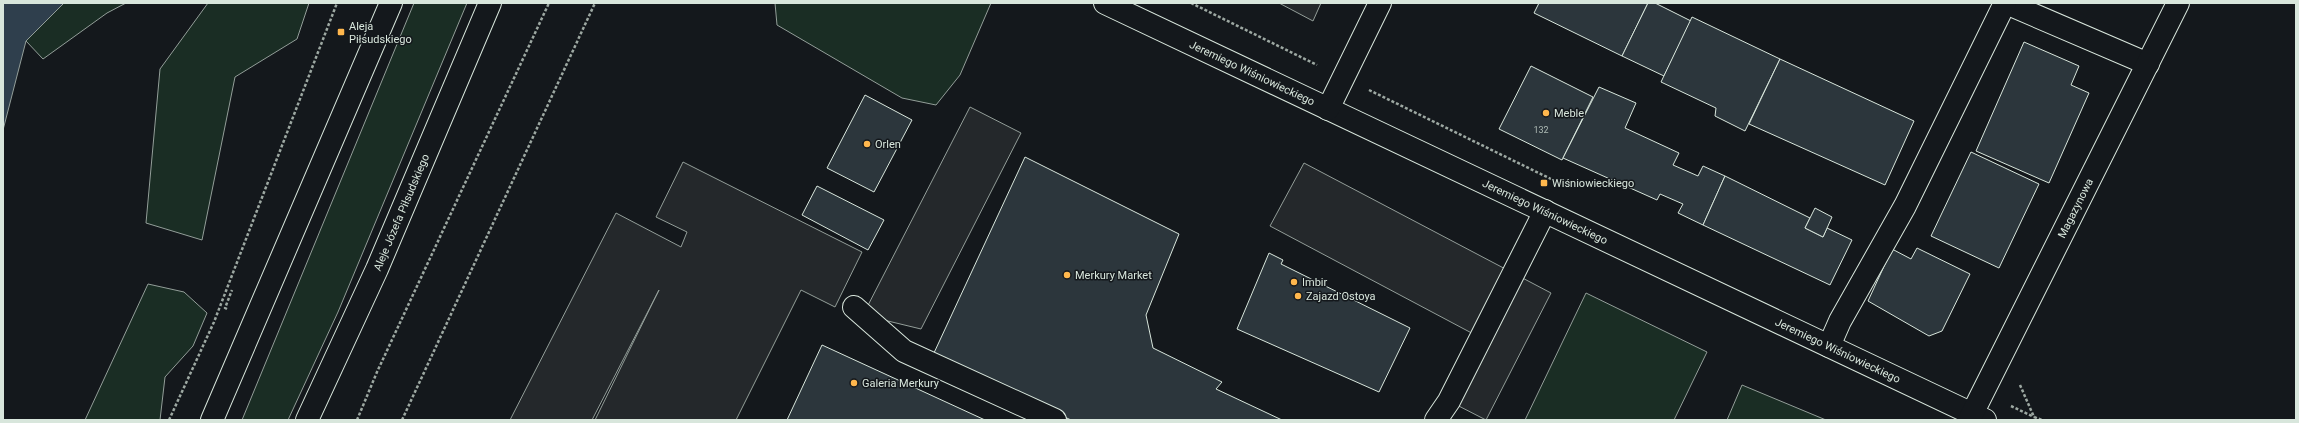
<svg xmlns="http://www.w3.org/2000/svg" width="2299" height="423" font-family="Roboto,sans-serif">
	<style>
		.green { fill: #1a2d24; stroke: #939e99 }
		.parking { fill: #24282b; stroke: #939e99 }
		.water { fill: #2f3f4d; stroke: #939e99 }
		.building { fill: #2c363c; stroke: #d8e6dc }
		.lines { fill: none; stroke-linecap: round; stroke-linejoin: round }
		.minor-casing { stroke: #d8e6dc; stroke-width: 24 }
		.major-casing { stroke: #d8e6dc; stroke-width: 24 }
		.path { stroke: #9da8a2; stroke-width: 2.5; stroke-dasharray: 3 2; stroke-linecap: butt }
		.minor { stroke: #14181c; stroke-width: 22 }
		.major { stroke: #14181c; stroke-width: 22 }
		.poi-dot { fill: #ffb74d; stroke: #14181c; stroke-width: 1.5 }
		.labels { text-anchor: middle; stroke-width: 3; stroke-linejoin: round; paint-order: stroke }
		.number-label { font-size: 9px; fill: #adbab4 }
		.poi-label { font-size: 11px; fill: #d8e6dc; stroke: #14181c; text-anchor: start }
		.street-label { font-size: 11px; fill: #d8e6dc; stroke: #14181c }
	</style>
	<rect width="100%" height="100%" fill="#14181c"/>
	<!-- green -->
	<g class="green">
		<path d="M64 3H126L107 13 43 59 26 41Z"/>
		<path d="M208 3H309L297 39 235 77 202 240 146 223 160 69Z"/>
		<path d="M414 3H467L338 312 288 420H242Z"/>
		<path d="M775 3H991L960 75 936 105 902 98 777 25Z"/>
		<path d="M148 284 184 292 207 313 193 346 165 377 160 420H85Z"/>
		<path d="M1586 293 1707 352 1674 420H1525Z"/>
		<path d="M1742 385 1826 420H1727Z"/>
	</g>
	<!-- parking -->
	<g class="parking">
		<path d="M1279 3H1321L1313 21Z"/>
		<path d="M970 107 1021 133 921 329 863 315Z"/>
		<path d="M683 162 862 252 835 307 801 290 736 420H595L659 290 592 420H510L616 213 681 247 687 232 656 217Z"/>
		<path d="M1304 163 1551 293 1486 420 1449 401 1481 338 1270 226Z"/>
	</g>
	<!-- water -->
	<path class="water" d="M3 3H64L26 41 3 130Z"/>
	<!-- building -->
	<g class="building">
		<path d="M1539 3H1648L1622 56 1534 13Z"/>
		<path d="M1648 3H1655L1691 21 1664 76 1622 56Z"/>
		<path d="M1692 17 1780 59 1745 131 1715 116 1716 108 1661 82Z"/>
		<path d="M2024 42 2079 66 2071 85 2089 93 2049 183 1976 151Z"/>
		<path d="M1780 59 1914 121 1885 185 1749 124Z"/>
		<path d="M1531 66 1593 97 1562 160 1499 129Z"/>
		<path d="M1599 87 1636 103 1625 128 1679 153 1673 165 1698 176 1703 166 1725 176 1703 225 1678 213 1683 204 1660 194 1657 200 1563 158Z"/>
		<path d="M865 95 912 120 874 192 827 168Z"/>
		<path d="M1971 152 2039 184 1999 268 1931 236Z"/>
		<path d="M1025 157 1179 234 1146 315 1153 348 1222 382 1216 389 1282 420H1071L933 355Z"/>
		<path d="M1725 176 1810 218 1805 228 1823 237 1827 228 1852 240 1830 285 1703 225Z"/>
		<path d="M817 186 884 220 868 250 802 215Z"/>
		<path d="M1815 208 1832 217 1823 237 1805 228Z"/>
		<path d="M1917 248 1970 274 1942 331 1929 336 1868 301 1892 249 1911 259Z"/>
		<path d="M1269 253 1283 260 1281 264 1410 328 1379 392 1237 329Z"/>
		<path d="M822 345 985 420H787Z"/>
	</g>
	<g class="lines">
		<!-- minor casing -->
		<g class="minor-casing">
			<g id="minor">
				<path id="s1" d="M1105 3 1985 420"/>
				<path d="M2006 3 2148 64"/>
				<path d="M1328 109 1380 3"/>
				<path d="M854 307 904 351 1055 420"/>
				<path d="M1829 346 1840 321 1905 206 2005 3"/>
				<path d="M1436 420 1449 401 1545 211"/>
				<path id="s2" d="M1969 420 2178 3"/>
			</g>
		</g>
		<!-- major casing -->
		<g class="major-casing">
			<g id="major">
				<path d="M212 420 391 3"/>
				<path id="s3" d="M307 420 377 269 490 3"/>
			</g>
		</g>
		<!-- path -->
		<g class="path">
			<path d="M1191 3 1317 65"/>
			<path d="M1369 90 1551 179"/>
			<path d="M227 309 225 308 232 290"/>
			<path d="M2020 385 2034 417 2042 420"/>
			<path d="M2011 406 2034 417"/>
			<path d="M169 420 214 322 337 3"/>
			<path d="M357 420 377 372 549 3"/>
			<path d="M402 420 595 3"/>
		</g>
		<!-- minor -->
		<use href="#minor" class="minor"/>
		<!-- major -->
		<use href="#major" class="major"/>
	</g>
	<!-- markers -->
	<g class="poi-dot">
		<rect x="337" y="28" width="8" height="8" rx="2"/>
		<circle cx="1546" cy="113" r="4"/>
		<circle cx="867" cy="144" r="4"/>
		<rect x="1540" y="179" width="8" height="8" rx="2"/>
		<circle cx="1067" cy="275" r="4"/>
		<circle cx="1294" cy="282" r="4"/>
		<circle cx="1298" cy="296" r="4"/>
		<circle cx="854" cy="383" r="4"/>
	</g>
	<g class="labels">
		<!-- number labels -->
		<g class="number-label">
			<text x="1541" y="133">132</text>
		</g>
		<!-- poi labels -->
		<g class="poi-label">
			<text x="349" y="30">Aleja<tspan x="349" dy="13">Piłsudskiego</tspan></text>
			<text x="1554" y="117">Meble</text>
			<text x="875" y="148">Orlen</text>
			<text x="1552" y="187">Wiśniowieckiego</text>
			<text x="1075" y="279">Merkury Market</text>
			<text x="1302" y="286">Imbir</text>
			<text x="1306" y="300">Zajazd Ostoya</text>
			<text x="862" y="387">Galeria Merkury</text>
		</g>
		<!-- street labels -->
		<g class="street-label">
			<text dy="4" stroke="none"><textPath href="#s1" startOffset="163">Jeremiego Wiśniowieckiego</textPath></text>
			<text dy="4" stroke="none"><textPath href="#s2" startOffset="237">Magazynowa</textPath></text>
			<text dy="4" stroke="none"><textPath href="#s1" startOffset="487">Jeremiego Wiśniowieckiego</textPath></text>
			<text dy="4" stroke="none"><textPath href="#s3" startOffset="228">Aleje Józefa Piłsudskiego</textPath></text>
			<text dy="4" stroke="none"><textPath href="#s1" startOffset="811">Jeremiego Wiśniowieckiego</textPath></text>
		</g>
	</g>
	<!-- border -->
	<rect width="2299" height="423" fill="none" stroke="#d8e6dc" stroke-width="8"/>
</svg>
